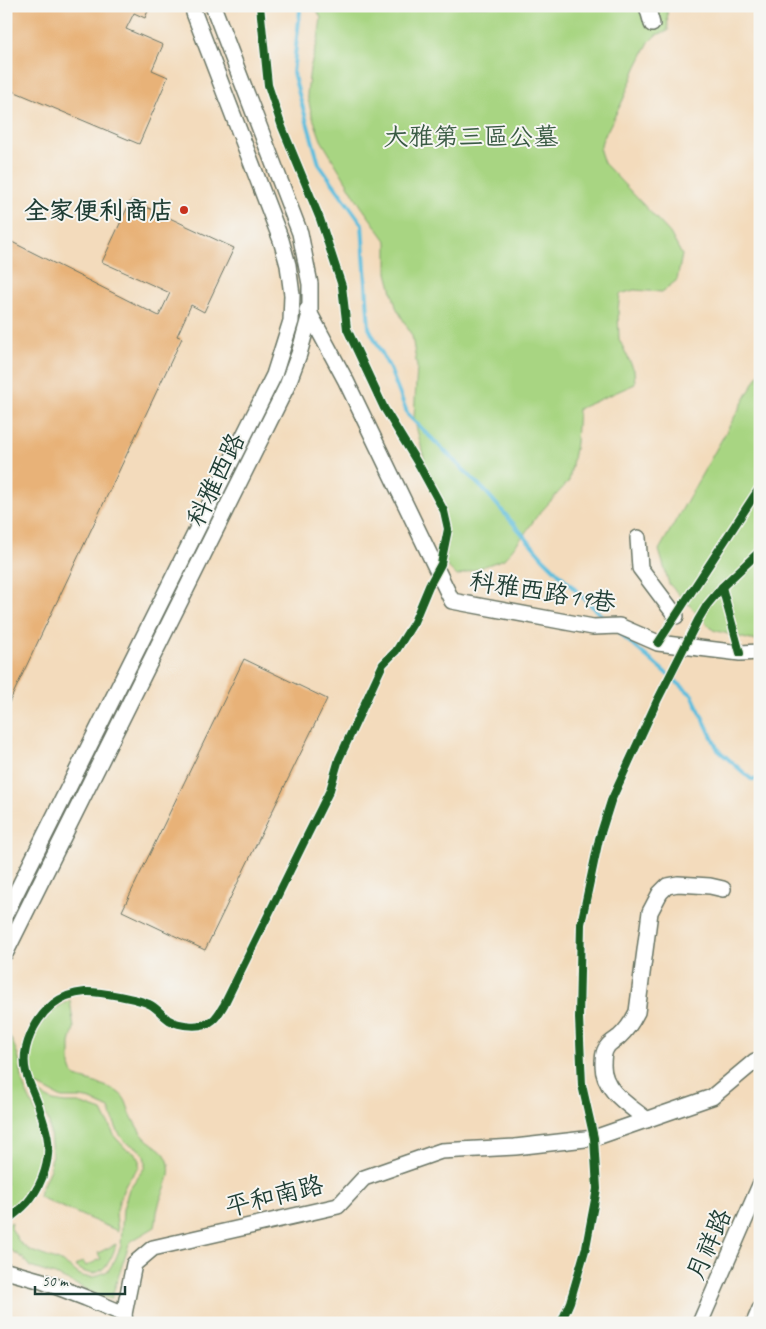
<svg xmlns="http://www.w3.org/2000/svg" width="766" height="1329" font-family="Caveat,'LXGW WenKai TC',sans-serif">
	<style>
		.green { fill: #a8d582; stroke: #64895b }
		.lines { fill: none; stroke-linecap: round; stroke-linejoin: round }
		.stream { stroke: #5fbedd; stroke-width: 4 }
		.building { fill: #e8b278 }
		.minor-casing { stroke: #697464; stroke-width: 18 }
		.minor { stroke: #fff; stroke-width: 15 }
		.cycleway-casing { stroke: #f6f6f2; stroke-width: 11 }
		.cycleway { stroke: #1b5e20; stroke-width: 8 }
		.poi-dot { fill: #c8321e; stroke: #f6f6f2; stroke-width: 2 }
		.labels { text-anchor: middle; stroke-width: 4; stroke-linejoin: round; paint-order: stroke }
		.park-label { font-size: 25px; fill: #3a5b44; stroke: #f6f6f2 }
		.poi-label { font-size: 25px; font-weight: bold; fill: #1f3d34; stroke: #f6f6f2; text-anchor: end }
		.street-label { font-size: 25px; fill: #1f3d34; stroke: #f6f6f2 }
	</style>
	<rect width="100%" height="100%" fill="#f6f6f2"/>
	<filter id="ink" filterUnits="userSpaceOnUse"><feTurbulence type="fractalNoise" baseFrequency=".02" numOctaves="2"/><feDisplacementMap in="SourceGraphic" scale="10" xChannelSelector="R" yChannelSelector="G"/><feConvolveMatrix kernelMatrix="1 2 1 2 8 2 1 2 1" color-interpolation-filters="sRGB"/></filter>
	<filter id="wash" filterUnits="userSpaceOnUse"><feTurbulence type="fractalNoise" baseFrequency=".0096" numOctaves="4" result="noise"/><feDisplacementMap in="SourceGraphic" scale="20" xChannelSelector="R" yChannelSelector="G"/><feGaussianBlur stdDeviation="1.12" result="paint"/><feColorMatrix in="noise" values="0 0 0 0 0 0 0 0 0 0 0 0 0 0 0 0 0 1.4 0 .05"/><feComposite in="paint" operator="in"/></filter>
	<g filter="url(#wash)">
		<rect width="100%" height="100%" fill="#f3dbbc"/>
		<!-- green -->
		<g class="green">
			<path d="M315 6H667L668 31 656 35 649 42 636 68 623 100 602 141 600 151 604 163 670 233 682 255 677 280 662 292 634 290 620 294 618 310 619 339 634 370 635 384 578 409 576 443 569 481 537 516 523 536 504 559 457 576 445 564 447 533 439 499 426 466 414 418 417 367 412 336 396 307 387 273V242L361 206 321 140 311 112 307 94 310 68 318 40 321 18Z"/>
			<path d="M760 372V640H751L713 630 669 584 659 550Z"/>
			<path d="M70 1000 74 1028 70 1043V1066L72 1072 76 1077C87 1081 111 1086 119 1093 126 1098 127 1105 130 1113 133 1120 137 1127 141 1133 149 1145 166 1148 169 1164 172 1180 161 1193 158 1208 156 1214 157 1220 155 1227L133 1240 129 1244 111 1299 96 1294 58 1276 30 1267 23 1258 6 1247V1225L12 1222 11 1228 20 1243 31 1251 59 1261 68 1266 81 1276 87 1277H94L108 1271 115 1260 121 1246 123 1209 129 1189 145 1167V1160L143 1153 136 1147 125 1142 118 1132 109 1109 91 1100 81 1098H62L41 1087 32 1085C22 1047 36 1018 70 1000Z"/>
			<path d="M6 1031C14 1043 19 1055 21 1070 22 1074 22 1078 22 1081 25 1092 35 1108 39 1120 52 1156 36 1194 6 1215Z"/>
			<path d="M36 1092 53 1101 65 1103H79L102 1111 115 1137 126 1149 134 1152 139 1158V1167L126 1183 119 1201 116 1215 118 1231 39 1197 40 1191 50 1169 52 1154 49 1123Z"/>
			<path d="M116 1244C113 1257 103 1279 85 1272 82 1271 78 1268 75 1266L83 1261 86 1266 101 1259 98 1253Z"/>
		</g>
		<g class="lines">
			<!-- stream -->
			<g class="stream">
				<path d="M298 6 300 11 293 73 319 164 362 224 369 328 390 369 408 415 486 492 543 558 608 622"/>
				<path d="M620 634 692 695 718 750 751 779 760 780"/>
			</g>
		</g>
		<g id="blocks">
			<!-- building -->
			<g class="building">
				<path d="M11 6H150L145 18 134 13 126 29 163 45 152 70 168 77 139 144 6 88V17Z"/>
				<path d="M131 200 234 248 204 312 191 305 177 336 182 338 6 709V239L159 316 170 293 102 262Z"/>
				<path d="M244 659 327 699 205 950 122 911Z"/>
			</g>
		</g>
	</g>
	<g filter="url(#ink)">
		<use href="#blocks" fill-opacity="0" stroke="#697464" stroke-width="1"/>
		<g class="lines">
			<!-- minor casing -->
			<g class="minor-casing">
				<g id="minor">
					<path d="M647 6 652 24"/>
					<path d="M307 310 310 314 346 381 452 601 593 627 619 626 658 643 740 653 760 652"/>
					<path d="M638 538 640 568 676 616"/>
					<path d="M6 913 274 375 291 321 292 295 288 265 281 240 194 13 193 6"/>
					<path d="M6 952 287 386 299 354 310 314V284L300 233 213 6"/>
					<path d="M647 1120C629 1105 603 1091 603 1065 603 1059 603 1052 607 1047 609 1043 615 1040 619 1037 627 1030 632 1022 637 1012L650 912 660 893 667 886 678 884 710 886 723 889"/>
					<path d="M6 1271 42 1281 86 1298 124 1314"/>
					<path d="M125 1323 124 1314 134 1264 153 1248 338 1206 364 1178 441 1151 515 1147 594 1138 712 1097 755 1061 760 1063"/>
					<path d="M700 1323 760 1185"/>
					<path d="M754 1323 760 1309"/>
				</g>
			</g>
			<!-- minor -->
			<use href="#minor" class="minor"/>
			<!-- cycleway casing -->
			<g class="cycleway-casing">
				<g id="cycleway">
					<path d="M722 587 740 653"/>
					<path d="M658 643 760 487"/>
					<path d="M6 1221C15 1214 25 1207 31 1198 43 1182 50 1160 48 1141 47 1130 42 1118 39 1107 35 1095 29 1084 26 1072 20 1048 35 1019 53 1004 62 997 73 993 85 992 98 991 140 999 151 1005 158 1009 163 1016 169 1020 179 1026 203 1029 213 1020 217 1017 221 1010 224 1005L308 834 330 790 339 759 383 664 396 651 414 622 429 586 441 564 448 529 444 511 420 467 384 408 347 329 342 286 320 219 282 127 268 85 260 6"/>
					<path d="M561 1323 570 1302 586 1247 597 1189 594 1138 582 1085 579 1018 581 924 599 839 611 801 657 701 698 620 707 605 722 587 760 551"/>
				</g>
			</g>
			<!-- cycleway -->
			<use href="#cycleway" class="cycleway"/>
		</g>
	</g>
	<!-- markers -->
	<circle class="poi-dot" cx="184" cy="210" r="5"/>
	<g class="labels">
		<!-- park labels -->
		<g class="park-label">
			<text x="471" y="145">大雅第三區公墓</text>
		</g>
		<!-- poi labels -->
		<g class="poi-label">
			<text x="174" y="219">全家便利商店</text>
		</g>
		<!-- street labels -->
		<g class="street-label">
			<text transform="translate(215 479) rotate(-64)" y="9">科雅西路</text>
			<text transform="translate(543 591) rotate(9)" y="9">科雅西路19巷</text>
			<text transform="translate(274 1195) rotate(-14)" y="9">平和南路</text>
			<text transform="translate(708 1244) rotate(-66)" y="9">月祥路</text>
		</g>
	</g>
	<!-- margin -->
	<rect width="766" height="1329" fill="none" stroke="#f6f6f2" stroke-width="25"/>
	<!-- scale -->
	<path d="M35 1286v8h90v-8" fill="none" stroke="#1f3d34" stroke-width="2.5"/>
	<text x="42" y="1286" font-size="15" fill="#1f3d34" stroke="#f6f6f2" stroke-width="4" paint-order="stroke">50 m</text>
</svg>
